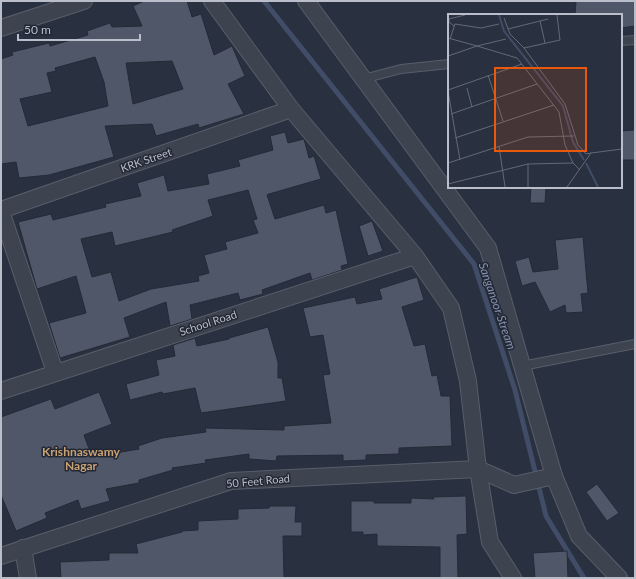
<svg xmlns="http://www.w3.org/2000/svg" width="636" height="579" font-family="Lato,sans-serif">
	<style>
		.lines { fill: none; stroke-linecap: round; stroke-linejoin: round }
		.stream { stroke: #414c67; stroke-width: 5 }
		.building { fill: #505768; stroke: #242a37; fill-rule: evenodd }
		.lane-casing { stroke: #585e6a; stroke-width: 10 }
		.street-casing { stroke: #585e6a; stroke-width: 18 }
		.lane { stroke: #3d434f; stroke-width: 8 }
		.street { stroke: #3d434f; stroke-width: 16 }
		.labels { text-anchor: middle; stroke-width: 3; stroke-linejoin: round; paint-order: stroke }
		.street-label { font-size: 11px; fill: #babeca; stroke: #222835 }
		.water-label { font-size: 12px; font-style: italic; fill: #8592ae; stroke: #222835 }
		.neighbourhood-label { font-size: 12px; font-weight: bold; fill: #cba273; stroke: #222835 }
		.inset-river { fill: none; stroke: #414c67; stroke-width: 2 }
		.inset-road { fill: none; stroke: #636977; stroke-width: 1 }
		.view { fill: #e8590c; fill-opacity: 0.15; stroke: #e8590c; stroke-width: 2 }
		.inset-edge { fill: none; stroke: #babeca; stroke-width: 2 }
	</style>
	<rect width="100%" height="100%" fill="#29303f"/>
	<g class="lines">
		<!-- stream -->
		<path class="stream" d="M264 1 474 264 515 390 546 516 584 578"/>
	</g>
	<!-- building -->
	<g class="building">
		<path d="M144 1H187L192 17 201 14 214 55 232 46 245 76 228 84 244 114 199 128 198 124 156 136 152 124 105 126 114 157 49 175 19 178 16 162 1 164V59L13 55 12 52 49 43 50 46 88 35 87 31 110 23 112 27 142 26 133 6ZM95 57 104 82 108 106 28 126 20 99 52 92 47 73 56 71 55 68ZM172 61 183 89 133 104 126 63Z"/>
		<path d="M576 1H635V26L621 28V15H575Z"/>
		<path d="M635 130V160H621V131Z"/>
		<path d="M285 132 288 143 304 139 309 158 314 156 321 179 269 194 267 195 275 219 324 205 326 213 336 210 348 264 341 266 342 270 312 280 310 273 262 290 263 294 240 300 238 293 190 305 192 319 170 326 166 302 124 318 130 337 60 358 49 323 86 313 76 276 37 289 18 222 51 214 53 220 106 207 105 204 141 196 137 183 164 175 168 191 209 184 207 174 240 166 238 160 273 150 270 136ZM248 190 257 219 253 220 258 233 225 242 227 249 204 255 209 273 198 276 199 281 151 289 119 301 111 272 92 277 81 239 112 232 115 246 173 232 172 230 213 216 208 200Z"/>
		<path d="M531 187H546L545 203H530Z"/>
		<path d="M372 221 383 251 368 256 359 226Z"/>
		<path d="M583 237 588 293 581 294 583 312 566 313 565 305 550 312 535 282 522 286 515 261 529 257 533 272 558 269 555 240Z"/>
		<path d="M417 277 424 300 402 307 414 346 425 344 432 376 437 375 441 396H450L452 446 399 448V454L366 455V460L343 461V455L277 456 276 461 249 459V454L205 460 206 463 172 468 173 470 139 480V483L106 489 110 501 81 509 78 500 45 513 47 518 16 531 1 495V417L51 399 55 409 99 392 112 424 84 435 92 457 139 449 138 446 162 438 206 432 205 428 284 430V426L331 423 323 375 330 374 323 335 310 337 303 308 355 297 357 304 382 299 379 289Z"/>
		<path d="M268 327 278 362V378H282L286 401 201 413 195 388 163 394 162 392 130 400 126 384 159 375 156 360 175 356 173 345 195 338 197 346 229 339V338Z"/>
		<path d="M597 484 619 513 607 521 586 492Z"/>
		<path d="M466 496 467 534 457 535 458 578H440V547L377 546V534L363 535V532H351V501H374V503H411V498L434 499 433 497Z"/>
		<path d="M270 506H296L295 522H302V536H283L284 578H61L60 562 109 560V553H138L136 544 182 532V531L198 530V521L238 519V509L269 508Z"/>
		<path d="M567 551 568 578H535L533 553Z"/>
	</g>
	<g class="lines">
		<!-- lane casing -->
		<g class="lane-casing">
			<g id="lane">
				<path d="M621 41 635 40"/>
				<path d="M363 79 401 69 449 64"/>
				<path d="M522 366 635 344"/>
			</g>
		</g>
		<!-- street casing -->
		<g class="street-casing">
			<g id="street">
				<path d="M212 1 291 109 415 256 451 308 468 381 478 469 490 542 513 578"/>
				<path d="M306 1 488 248 554 476 579 536 619 578"/>
				<path d="M1 28 84 1"/>
				<path d="M1 210 291 109"/>
				<path d="M1 211 55 372"/>
				<path d="M1 391 415 256"/>
				<path d="M23 548 28 578"/>
				<path d="M1 556 231 481 478 469 514 485 554 476"/>
			</g>
		</g>
		<!-- lane -->
		<use href="#lane" class="lane"/>
		<!-- street -->
		<use href="#street" class="street"/>
	</g>
	<g class="labels">
		<!-- street labels -->
		<g class="street-label">
			<text transform="translate(146 160) rotate(-19)" y="4">KRK Street</text>
			<text transform="translate(208 323) rotate(-18)" y="4">School Road</text>
			<text transform="translate(258 481) rotate(-5)" y="4">50 Feet Road</text>
		</g>
		<!-- water labels -->
		<g class="water-label">
			<text transform="translate(497 306) rotate(71)" y="4">Sanganoor Stream</text>
		</g>
		<!-- neighbourhood labels -->
		<g class="neighbourhood-label">
			<text x="81" y="456">Krishnaswamy<tspan x="81" dy="14">Nagar</tspan></text>
		</g>
	</g>
	<!-- overview -->
	<g transform="translate(448 14)">
		<rect width="174" height="174" fill="#29303f"/>
		<path class="inset-river" d="M51 1 56 17 115 92 125 128 136 146M138 149 150 173"/>
		<path class="inset-road" d="M56 4 62 20 76 34 117 90 130 131 138 140 143 139M92 7 97 29M6 12 1 8V5L17 1M60 15 100 5M0 24 29 32 58 25M2 25 7 10 33 14 51 10M76 34 112 26 109 1M0 42 29 32 69 44 111 98 117 131 125 149M40 61 55 107M19 74 24 93M0 76 74 50M0 77 12 146M3 100 89 70M174 109V125M7 124 106 91M51 132 57 173M0 149 80 123 126 122M0 170 80 150 125 149 132 156M80 173V150M119 173 143 139 174 135"/>
		<path class="view" d="M47 54H138V137H47Z"/>
		<rect width="174" height="174" class="inset-edge"/>
	</g>
	<!-- border -->
	<rect width="636" height="579" fill="none" stroke="#babeca" stroke-width="4"/>
	<!-- scale -->
	<path d="M18 34v6h122v-6" fill="none" stroke="#babeca" stroke-width="2"/>
	<text x="24" y="34" font-size="12" fill="#babeca" stroke="#222835" stroke-width="3" paint-order="stroke">50 m</text>
</svg>
